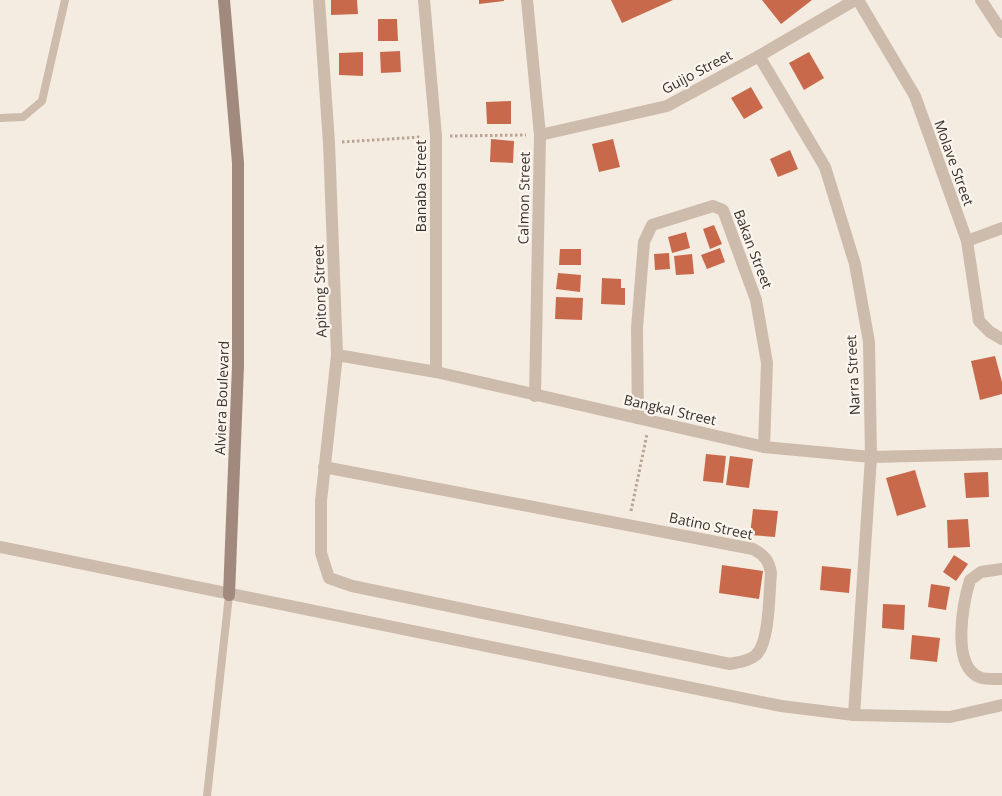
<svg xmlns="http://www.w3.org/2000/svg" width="1002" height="796" font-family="'Open Sans',sans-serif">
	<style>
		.building { fill: #c8694b }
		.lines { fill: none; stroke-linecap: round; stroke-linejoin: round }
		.path { stroke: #b9a596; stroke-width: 3; stroke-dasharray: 2.5 2.5; stroke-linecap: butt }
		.lane { stroke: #cdbbac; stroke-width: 8 }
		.street { stroke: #cdbbac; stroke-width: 12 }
		.secondary { stroke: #a18a7d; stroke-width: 12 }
		.labels { text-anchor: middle; stroke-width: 4.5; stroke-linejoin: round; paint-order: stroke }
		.street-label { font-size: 14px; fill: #3b302b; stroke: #fbf5ee }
	</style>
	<rect width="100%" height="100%" fill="#f4ebe1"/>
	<!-- building -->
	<g class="building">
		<path d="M331 0H357L358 14 331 15Z"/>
		<path d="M479 0H504V1L479 4Z"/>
		<path d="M611 0H673L622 23Z"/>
		<path d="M762 0H812L781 24Z"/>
		<path d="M378 19H397L398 41H378Z"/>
		<path d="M400 51 401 72 381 73 380 52Z"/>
		<path d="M363 52V76L339 75V53Z"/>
		<path d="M809 52 824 78 804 90 789 63Z"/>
		<path d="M751 87 763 108 744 119 731 98Z"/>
		<path d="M511 101V124H487L486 102Z"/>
		<path d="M491 139 514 141 513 163 490 162Z"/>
		<path d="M613 139 620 167 599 172 592 144Z"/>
		<path d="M790 150 798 169 778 177 770 159Z"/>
		<path d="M714 225 722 244 710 249 703 229Z"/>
		<path d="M686 232 690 248 672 253 668 237Z"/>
		<path d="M720 248 725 262 707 269 701 255Z"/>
		<path d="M560 249H581V265H559Z"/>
		<path d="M669 253 670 269 655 270 654 254Z"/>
		<path d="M692 254 694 274 676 275 674 256Z"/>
		<path d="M558 273 581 275 580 292 556 289Z"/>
		<path d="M602 278 621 279V288H625V305L601 304Z"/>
		<path d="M556 297 583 298 582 320 555 319Z"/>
		<path d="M995 356 1002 382V394L980 400 971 361Z"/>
		<path d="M706 454 726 456 723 483 703 481Z"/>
		<path d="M730 456 753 459 749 488 726 485Z"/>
		<path d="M915 470 926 507 897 516 886 478Z"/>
		<path d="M988 472 989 497 966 498 964 473Z"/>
		<path d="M753 509 778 511 775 537 750 535Z"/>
		<path d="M968 519 970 547 948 548 947 520Z"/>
		<path d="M954 555 968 564 956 581 943 572Z"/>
		<path d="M722 565 763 571 759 599 719 593Z"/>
		<path d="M822 566 851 569 849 593 820 590Z"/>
		<path d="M931 584 950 587 946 610 928 607Z"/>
		<path d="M883 604 905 605 904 630 882 628Z"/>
		<path d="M912 635 940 638 937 662 910 659Z"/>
	</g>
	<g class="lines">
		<!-- path -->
		<g class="path">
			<path d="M450 136 526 135"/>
			<path d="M342 142 421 137"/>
			<path d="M631 511 647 434"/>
		</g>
		<!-- lane -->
		<g class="lane">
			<path d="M0 118 23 117 42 101 65 0"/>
			<path d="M207 796 229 595"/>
		</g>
		<!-- street -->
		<g class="street">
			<path d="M319 0 329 143 337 355 321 501V553L329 578 352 586 730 664C739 662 749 661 756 655 770 642 769 592 771 573 769 560 764 555 753 549L324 467"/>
			<path d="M424 0 436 136V372"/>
			<path d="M527 0 540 135 535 396"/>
			<path d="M858 0 915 96 967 241 979 321 990 332 1002 339"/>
			<path d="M981 0 1002 32"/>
			<path d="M759 56 825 167 855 264 869 342 871 457 854 715"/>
			<path d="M540 135 667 106 759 56 855 0"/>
			<path d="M967 241 1002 228"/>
			<path d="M337 355 436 372 764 447 871 457 1002 454"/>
			<path d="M638 418 637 328 644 242 652 225 713 206 723 210 756 300 767 363 764 447"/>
			<path d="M0 547 781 706 854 715 950 717 1002 705"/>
			<path d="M1002 569 981 572 970 580C963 603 951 665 979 677 985 680 995 679 1002 679"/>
		</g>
		<!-- secondary -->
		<path class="secondary" d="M224 0 238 163V366L229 595"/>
	</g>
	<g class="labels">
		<!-- street labels -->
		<g class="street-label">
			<text transform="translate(697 72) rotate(-28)" y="5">Guijo Street</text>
			<text transform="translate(954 163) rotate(70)" y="5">Molave Street</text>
			<text transform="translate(421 186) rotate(-90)" y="5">Banaba Street</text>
			<text transform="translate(524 198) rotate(-89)" y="5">Calmon Street</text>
			<text transform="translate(753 249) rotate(69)" y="5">Bakan Street</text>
			<text transform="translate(320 291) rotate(-92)" y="5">Apitong Street</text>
			<text transform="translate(853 375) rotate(-93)" y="5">Narra Street</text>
			<text transform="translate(222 398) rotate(-88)" y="5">Alviera Boulevard</text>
			<text transform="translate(670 410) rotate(13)" y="5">Bangkal Street</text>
			<text transform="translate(711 526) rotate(12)" y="5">Batino Street</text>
		</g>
	</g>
</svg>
